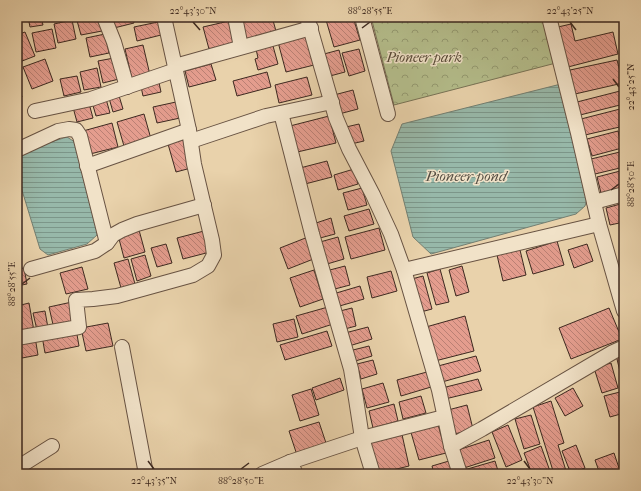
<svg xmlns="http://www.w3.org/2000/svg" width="641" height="491" font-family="'IM FELL French Canon',serif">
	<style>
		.park { fill: url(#park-crowns); stroke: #787356 }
		.water { fill: url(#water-rules); stroke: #737f72 }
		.building { fill: url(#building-back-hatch); stroke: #3d2920 }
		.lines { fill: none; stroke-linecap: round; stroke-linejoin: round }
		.street-casing { stroke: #685343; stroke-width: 16 }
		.street { stroke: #f1e2c8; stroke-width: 14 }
		.ticks { fill: none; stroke: #3d2920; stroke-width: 1.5 }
		.labels { text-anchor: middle; stroke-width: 3; stroke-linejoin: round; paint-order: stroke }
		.park-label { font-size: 14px; font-style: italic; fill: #554735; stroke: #f1e2c8 }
		.water-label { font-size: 15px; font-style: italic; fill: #544d42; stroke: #f1e2c8 }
		.neatline { fill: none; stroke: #3d2920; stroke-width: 1.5 }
		.ticks-label { font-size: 10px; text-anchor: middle; fill: #3d2920 }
	</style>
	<defs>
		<pattern id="park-crowns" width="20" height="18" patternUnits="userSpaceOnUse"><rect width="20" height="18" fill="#b4bd8b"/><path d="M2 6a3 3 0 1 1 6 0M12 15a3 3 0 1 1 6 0" fill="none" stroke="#949a71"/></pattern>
		<pattern id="water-rules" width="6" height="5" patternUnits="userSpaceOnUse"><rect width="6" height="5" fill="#97b8a9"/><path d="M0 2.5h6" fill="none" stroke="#7c9689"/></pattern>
		<pattern id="building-back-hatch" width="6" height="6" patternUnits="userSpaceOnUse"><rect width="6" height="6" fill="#e49d8e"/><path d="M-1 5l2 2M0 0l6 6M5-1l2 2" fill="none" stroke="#ba8074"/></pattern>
	</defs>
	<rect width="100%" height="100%" fill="#e9d2ab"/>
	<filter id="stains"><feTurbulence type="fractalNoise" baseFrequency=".005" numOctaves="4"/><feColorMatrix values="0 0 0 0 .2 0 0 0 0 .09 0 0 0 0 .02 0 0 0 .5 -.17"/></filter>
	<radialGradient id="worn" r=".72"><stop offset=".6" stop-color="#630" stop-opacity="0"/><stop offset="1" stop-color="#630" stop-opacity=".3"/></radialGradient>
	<!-- park -->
	<path class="park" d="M371 17H543L556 63 394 105Z"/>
	<!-- water -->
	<g class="water">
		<path d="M561 84 588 195 585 206 576 214 431 254 413 237 391 151 402 124Z"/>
		<path d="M67 137 78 144 97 206V235L87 244 48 255 40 249 17 174V159L21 151Z"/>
	</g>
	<!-- building -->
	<g class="building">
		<path d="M28 17H41L43 25 30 27Z"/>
		<path d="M76 17H98L102 31 81 35Z"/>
		<path d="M111 17H133L134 23 114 28Z"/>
		<path d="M251 17H272L276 31 245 40 239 20Z"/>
		<path d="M336 17H353L360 40 334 47 326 20Z"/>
		<path d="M72 20 76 39 58 43 54 24Z"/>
		<path d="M229 21 235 43 209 49 203 27Z"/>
		<path d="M158 22 161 35 137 41 134 27Z"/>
		<path d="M571 24 575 41 613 32 618 54 568 67 558 27Z"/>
		<path d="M52 29 56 48 36 52 32 33Z"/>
		<path d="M25 32 35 56 17 63V35Z"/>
		<path d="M105 34 109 53 90 57 86 38Z"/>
		<path d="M310 34 318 64 286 72 278 42Z"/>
		<path d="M269 43 270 47 273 46 278 64 258 70 255 59 258 58 256 49Z"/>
		<path d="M143 45 150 75 132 79 125 49Z"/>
		<path d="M359 49 365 71 349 76 342 53Z"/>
		<path d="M339 50 345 72 330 76 324 54Z"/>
		<path d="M114 58 119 79 103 83 98 61Z"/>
		<path d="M45 59 53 81 32 89 23 67Z"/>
		<path d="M617 60 623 83 575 94 570 70Z"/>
		<path d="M211 64 216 80 189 87 185 71Z"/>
		<path d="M97 68 101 87 84 90 80 72Z"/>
		<path d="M267 72 271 87 237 96 233 81Z"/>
		<path d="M77 76 81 92 64 96 60 79Z"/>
		<path d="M307 77 312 95 279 103 275 85Z"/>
		<path d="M158 78 161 92 143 96 140 82Z"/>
		<path d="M17 81 22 97 17 99Z"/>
		<path d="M117 89 123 109 113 112 107 91Z"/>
		<path d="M353 90 358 109 339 114 334 95Z"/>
		<path d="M624 90V104L580 115 577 102Z"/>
		<path d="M104 92 110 113 96 116 90 95Z"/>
		<path d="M87 96 93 118 77 122 71 100Z"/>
		<path d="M176 102 180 118 157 123 153 107Z"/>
		<path d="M624 108V126L585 135 581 119Z"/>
		<path d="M144 114 151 139 124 146 117 122Z"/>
		<path d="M329 116 336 143 293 153 286 127Z"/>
		<path d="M112 123 118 147 90 154 83 131Z"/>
		<path d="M359 124 364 141 351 144 346 127Z"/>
		<path d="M618 131 622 148 592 156 587 139Z"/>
		<path d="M183 140 191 168 176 172 168 144Z"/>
		<path d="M624 151V167L595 174 591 159Z"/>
		<path d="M327 161 332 177 305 184 300 168Z"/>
		<path d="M354 169 358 184 338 190 334 175Z"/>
		<path d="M624 170V187L601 193 597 177Z"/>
		<path d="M362 188 367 205 348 210 343 193Z"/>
		<path d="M624 203V222L610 225 606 208Z"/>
		<path d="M369 209 374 224 349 231 344 216Z"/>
		<path d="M331 218 335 234 320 238 316 223Z"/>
		<path d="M379 228 385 250 351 259 345 237Z"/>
		<path d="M139 230 145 252 124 258 118 235Z"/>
		<path d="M204 231 210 252 183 259 177 238Z"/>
		<path d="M308 237 316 258 288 269 280 248Z"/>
		<path d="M338 237 344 259 327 264 320 242Z"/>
		<path d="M557 241 564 265 533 274 526 251Z"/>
		<path d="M166 244 172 263 157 267 151 248Z"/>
		<path d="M587 244 593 261 574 268 568 250Z"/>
		<path d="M520 250 526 275 503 281 497 255Z"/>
		<path d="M145 255 151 276 137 281 131 259Z"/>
		<path d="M128 259 135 284 121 288 114 263Z"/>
		<path d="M345 266 350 285 331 290 326 271Z"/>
		<path d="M462 266 469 292 456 296 449 270Z"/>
		<path d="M82 267 88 289 66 294 60 273Z"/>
		<path d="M24 268 27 284 17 286V269Z"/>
		<path d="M440 269 449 302 436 305 427 273Z"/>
		<path d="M314 270 323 299 300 307 290 278Z"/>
		<path d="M391 271 397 291 372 298 367 277Z"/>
		<path d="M423 276 432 309 417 313 408 280Z"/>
		<path d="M360 286 364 299 336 307 333 294Z"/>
		<path d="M72 302 77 324 54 329 49 307Z"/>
		<path d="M29 303 34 331 17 332V306Z"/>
		<path d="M328 307 333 324 302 334 296 316Z"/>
		<path d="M352 308 356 326 341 330 336 312Z"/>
		<path d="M609 308 622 339 571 359 559 328Z"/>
		<path d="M45 311 48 328 37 330 33 313Z"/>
		<path d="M465 316 474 351 435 361 426 327Z"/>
		<path d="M294 319 298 337 277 342 273 324Z"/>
		<path d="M108 323 113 346 86 351 81 328Z"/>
		<path d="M368 327 372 339 349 346 345 333Z"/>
		<path d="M76 329 79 346 45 353 42 336Z"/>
		<path d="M327 331 332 346 285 360 280 345Z"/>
		<path d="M35 337 38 355 22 358 19 340Z"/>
		<path d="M369 346 372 356 352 362 349 351Z"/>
		<path d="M624 353V388L616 355Z"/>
		<path d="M476 356 481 371 442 382 438 366Z"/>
		<path d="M373 360 377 374 361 379 357 364Z"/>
		<path d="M611 363 618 388 602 393 594 368Z"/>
		<path d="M427 372 431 387 401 396 397 380Z"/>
		<path d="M340 378 344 390 316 400 312 388Z"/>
		<path d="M478 379 482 390 445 399 442 388Z"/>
		<path d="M383 383 389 402 367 408 362 389Z"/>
		<path d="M573 388 583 406 565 416 555 398Z"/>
		<path d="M311 389 319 415 300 421 292 395Z"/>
		<path d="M620 392 624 407V413L610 417 604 396Z"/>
		<path d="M421 396 426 413 403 419 399 402Z"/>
		<path d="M551 401 564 443 558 445 567 474H554L533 407Z"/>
		<path d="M394 404 398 421 373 428 369 411Z"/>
		<path d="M467 405 473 429 455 434 448 410Z"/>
		<path d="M531 415 540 444 524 449 515 419Z"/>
		<path d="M437 421 446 453 419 460 410 429Z"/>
		<path d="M319 422 327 446 297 455 289 431Z"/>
		<path d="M508 425 522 460 506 467 492 432Z"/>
		<path d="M401 430 409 466 376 474 367 437Z"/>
		<path d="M489 440 495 458 464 468 458 450Z"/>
		<path d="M576 445 585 468 571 474 562 451Z"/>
		<path d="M541 446 551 474H532L524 453Z"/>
		<path d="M614 453 621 474H600L595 460Z"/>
		<path d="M449 461 453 474H434L432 466Z"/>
		<path d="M495 461 499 474H465L464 470Z"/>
	</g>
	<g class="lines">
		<!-- street casing -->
		<g class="street-casing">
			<g id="street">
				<path d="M104 17 114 42 127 87"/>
				<path d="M235 17 241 47"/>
				<path d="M307 17 336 118 349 149 373 195 391 234 404 270 439 390 451 446 460 474"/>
				<path d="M362 17 388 114"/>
				<path d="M549 17 578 133 599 224 624 311"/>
				<path d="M175 66 311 28"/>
				<path d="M35 111 91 99 176 70"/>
				<path d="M281 113 312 234 351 369 356 399 362 438 373 474"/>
				<path d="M191 141 266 116 332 102"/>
				<path d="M17 150 58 131 69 129 76 130 80 136 107 243"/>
				<path d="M87 166 189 130"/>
				<path d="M594 202 624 194"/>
				<path d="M31 269 95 251 107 243 113 235 122 230 137 224 204 205"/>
				<path d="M404 270 599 224"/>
				<path d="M17 338 79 327 76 300 93 299 117 296 193 275 208 266 214 255 212 240 194 164 189 130 164 17"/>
				<path d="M122 347 146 474"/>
				<path d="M451 446 482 429 613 352 624 347"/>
				<path d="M290 462 296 474"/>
				<path d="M17 468 52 446"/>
				<path d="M262 474 290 462 362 438 444 417"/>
			</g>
		</g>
		<!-- street -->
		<use href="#street" class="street"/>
	</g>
	<!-- ticks -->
	<path class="ticks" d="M193 22 200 30M570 22 576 30M362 28 370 22M613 79 619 87M611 190 619 184M22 284 30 278M148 461 154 469M524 461 530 469M241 469 249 463"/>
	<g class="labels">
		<!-- park labels -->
		<g class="park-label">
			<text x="424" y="62">Pioneer park</text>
		</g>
		<!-- water labels -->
		<g class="water-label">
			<text x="466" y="181">Pioneer pond</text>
		</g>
	</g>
	<!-- margin -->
	<rect width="641" height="491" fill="none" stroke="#e9d2ab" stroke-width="44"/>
	<rect x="22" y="22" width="597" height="447" class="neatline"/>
	<g class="ticks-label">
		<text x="193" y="14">22°43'30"N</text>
		<text x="370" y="14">88°28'55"E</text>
		<text x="570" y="14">22°43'25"N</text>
		<text transform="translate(630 87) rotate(-90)" y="4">22°43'25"N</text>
		<text transform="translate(630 184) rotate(-90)" y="4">88°28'50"E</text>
		<text transform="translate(11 284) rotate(-90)" y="4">88°28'55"E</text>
		<text x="154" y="484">22°43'35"N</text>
		<text x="241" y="484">88°28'50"E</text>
		<text x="530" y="484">22°43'30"N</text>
	</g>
	<rect width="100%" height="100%" filter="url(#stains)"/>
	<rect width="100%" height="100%" fill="url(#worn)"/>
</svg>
